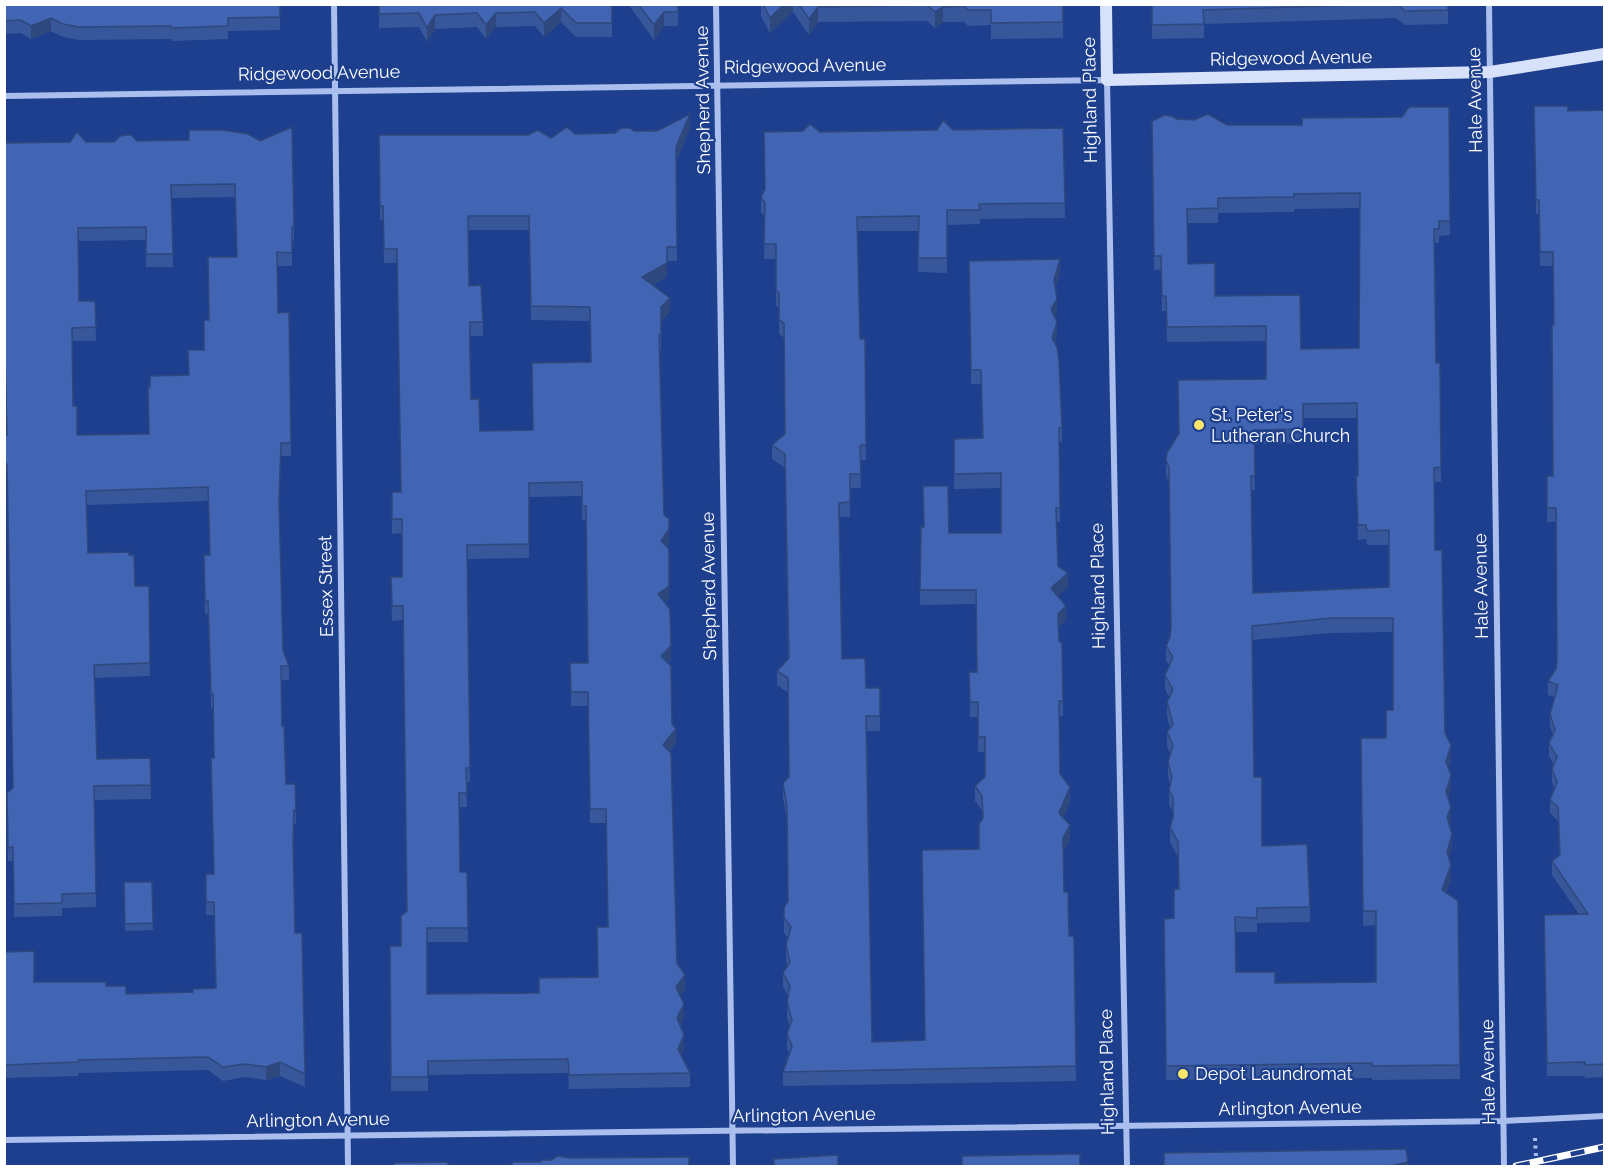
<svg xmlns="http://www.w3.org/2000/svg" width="1609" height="1171" font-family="Raleway,sans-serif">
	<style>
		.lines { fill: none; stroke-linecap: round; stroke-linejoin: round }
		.path { stroke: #aabfed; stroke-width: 4; stroke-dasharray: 3 4.5; stroke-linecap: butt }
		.minor { stroke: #aabfed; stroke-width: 6 }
		.secondary { stroke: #d7e1f9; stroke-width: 12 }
		.rail-casing { stroke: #fff; stroke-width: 7 }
		.rail { stroke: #1d3f8d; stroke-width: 4.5; stroke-dasharray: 14; stroke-linecap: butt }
		.wall { fill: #38579a; fill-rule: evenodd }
		.shaded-wall { fill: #2e477d }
		.building { fill: #4165b3; stroke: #2e477d; stroke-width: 1.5; fill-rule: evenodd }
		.poi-dot { fill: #fde669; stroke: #1d3f8d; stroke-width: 2 }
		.labels { text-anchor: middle; stroke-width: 4.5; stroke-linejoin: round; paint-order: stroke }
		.street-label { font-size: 18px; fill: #fff; stroke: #1d3f8d }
		.poi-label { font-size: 18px; fill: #fff; stroke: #1d3f8d; text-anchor: start }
	</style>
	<rect width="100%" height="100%" fill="#1d3f8d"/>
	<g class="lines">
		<!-- path -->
		<path class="path" d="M1535 1138 1536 1158"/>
		<!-- minor -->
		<g class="minor">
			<path d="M334 4 348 1166"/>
			<path d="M716 4 733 1166"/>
			<path d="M1489 4 1504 1166"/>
			<path d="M4 96 1107 80 1127 1166"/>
			<path d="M4 1140 1503 1121 1604 1116"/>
		</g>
		<!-- secondary -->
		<path class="secondary" d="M1106 4 1107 80 1490 72 1604 54"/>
		<!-- rail casing -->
		<g class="rail-casing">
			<path id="rail" d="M1516 1166 1604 1147"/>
		</g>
		<!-- rail -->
		<use href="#rail" class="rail"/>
	</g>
	<!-- wall -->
	<g class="wall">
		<path d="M4 4H280V30L228 31V39L171 41V39L79 40 63 37 51 31 31 39 21 33 5 34Z"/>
		<path d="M379 4H612V37H576L561 22 544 37 535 26 496 27 486 39 477 27 435 29 427 42 419 27 379 28Z"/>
		<path d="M628 4H678V26H664L654 40Z"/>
		<path d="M761 4H1063V38L991 39V25L968 26 964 22H943L935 28 927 21 818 22 809 35 793 12 770 33 761 16Z"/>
		<path d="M1152 4H1448V24L1405 25 1396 18 1204 24V38L1152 39Z"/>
		<path d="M1534 106 1568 111 1605 110V1077L1585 1078V1076H1547L1544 929 1579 914 1552 875V861L1559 855 1558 821 1550 813V800L1554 789 1552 782V769L1553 764 1549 756V743L1553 735 1550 727V714L1555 697 1548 695V681L1556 669 1557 661 1556 522H1547V476H1553V266H1540L1539 214H1536Z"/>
		<path d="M1449 107 1450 235 1439 236V243H1435L1436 363 1441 467V482H1435V550L1445 733 1451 759 1448 768 1451 789 1448 798 1451 821 1450 825 1452 848 1449 858 1451 879 1446 893 1458 901 1460 1079 1372 1080V1078L1166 1080 1164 919 1174 918 1178 889V857L1170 842V827L1173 818V812L1169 805V790L1170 785 1168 776V762L1170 754 1167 746V732L1170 728 1167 716V702L1169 697 1165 689V675L1170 666 1166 661V646L1170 637 1171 629 1169 483 1166 475V460L1266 379V341L1167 342 1166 311H1162L1161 270H1154L1152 121 1177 119 1227 125H1302L1402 117ZM1360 208 1359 348 1301 349 1300 295 1215 296 1188 264V223H1218V213L1294 212V209ZM1303 418H1357L1358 476H1356V490L1358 540 1366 539 1367 545H1389V587L1253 593 1251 490H1255L1254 444 1303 443ZM1393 632V710L1386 738H1361L1363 926 1376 925V982L1275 983 1236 972 1235 932H1257V923L1310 922V907L1262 846 1254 777 1252 640 1331 633Z"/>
		<path d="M292 127 294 241H292V266H278V313L291 443V456H281L279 507 283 650 289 666V680H281L282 726 286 784H295L296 824H294L293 845 295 933H302L305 1087 280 1076 266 1080 245 1077 223 1081 208 1070 78 1073V1076L4 1078V952L34 982 106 986 126 994 193 992 215 988 214 915H206V888L214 874V758L213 708H211L208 614H205L204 568 210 555 208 501 86 505 88 553 135 586H149L150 676 94 678 97 759 150 758 151 799 94 800 96 907 62 908V916L14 917 13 861H8L7 807 13 788 7 477H4V435H7L86 142 260 141ZM235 197 237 257 209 320 204 350 189 375 150 387 149 434 77 435 73 406 72 341H96L95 301H79L78 241 146 240V267H173L172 198Z"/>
		<path d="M690 128 676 161 677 261H667V277L653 285 670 312 661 321V350H660L664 515 669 543 667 546 669 600 665 603 671 660 668 663 672 724 676 743 670 751 677 963 685 989 680 996 684 1018 680 1026 684 1049 681 1055 690 1073V1087L569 1089 568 1073 428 1075V1091H391L390 946H401L407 911 403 620 392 621 391 591V577H402V533L392 534V492H401L397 263H384L383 220H380L379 135 551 138 575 134 615 133ZM469 230H529L531 320 590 321 591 362 532 430 480 431 471 399 470 336H483V322L469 286ZM582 496V520H586L587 663H570L571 706H588L590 823H606L608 927 598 977 539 993 427 994V942H468L467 872H460L459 807H467L466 782H470L467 559 529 558V497Z"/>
		<path d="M1063 128 1065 218 980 219V224L947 225V273L918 272V231H858L860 339H865L866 460H861L860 461 861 488H850V517H839L842 659 866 688H880V731H867L872 1042 924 1040 979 849 983 819 982 811 975 801V786L985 777V752H978V717H970L969 672H977L976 604 920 605 921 527 949 533H1001V488L954 489V439L982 438 981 384H971L969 261 1060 273 1055 289 1057 314 1055 317 1057 337 1055 343 1062 428V442H1059L1060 522H1056L1058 566 1068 587 1058 596 1066 620 1058 628 1063 701V716H1059L1060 774 1070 802 1063 817 1070 840 1063 852 1064 892 1069 936H1074L1076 1081 783 1086V1072L789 1054 787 1048V1034L790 1027 787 1017 788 996 783 987V973L787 966 786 959V945L788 938 784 933V907L788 902 787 820 783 797V783L789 777 788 693 777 685V671L788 659 785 468 772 459V445L785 434 784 338 779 334V308L776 306V259H764L765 217 761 212V197L765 189 820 132Z"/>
		<path d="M124 882H152L153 930 125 931Z"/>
	</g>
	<!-- shaded-wall -->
	<g class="shaded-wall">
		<path d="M784 4H793V12L770 33V18Z"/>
		<path d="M818 7V22L809 35V19Z"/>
		<path d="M943 7V22L935 28V12Z"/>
		<path d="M561 8V22L544 37V23Z"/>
		<path d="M664 12V26L654 40V25Z"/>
		<path d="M496 13V27L486 39V25Z"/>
		<path d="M435 15V29L427 42V28Z"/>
		<path d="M51 18V31L31 39V26Z"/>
		<path d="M690 114V128L676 161V147Z"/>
		<path d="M1060 259V273L1054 294V280Z"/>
		<path d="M667 263V277L642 291V277Z"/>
		<path d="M670 298V312L661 322V307Z"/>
		<path d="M1057 299V314L1051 323V309Z"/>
		<path d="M1057 322V337L1052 353V338Z"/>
		<path d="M669 529V543L661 555V541Z"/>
		<path d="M1068 573V587L1051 603V588Z"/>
		<path d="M669 586V600L658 608V594Z"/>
		<path d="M1066 606V620L1058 628V614Z"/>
		<path d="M671 646V660L661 670V656Z"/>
		<path d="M676 729V743L663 759V745Z"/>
		<path d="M1451 745V759L1446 776V762Z"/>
		<path d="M1451 775V789L1446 806V792Z"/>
		<path d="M1070 787V802L1059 828V813Z"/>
		<path d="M1451 807V821L1447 832V817Z"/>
		<path d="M1070 825V840L1063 852V838Z"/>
		<path d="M1452 834V848L1447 866V852Z"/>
		<path d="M1451 865V879L1442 904V890Z"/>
		<path d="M685 975V989L676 1001V987Z"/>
		<path d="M684 1004V1018L677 1032V1018Z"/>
		<path d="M684 1035V1049L678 1063V1049Z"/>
		<path d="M280 1062V1076L266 1080V1067Z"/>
		<path d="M1408 1162V1167H1386Z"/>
	</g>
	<!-- building -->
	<g class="building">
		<path d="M4 4H280V17L228 18V26L171 28V26L79 27 63 24 51 18 31 26 21 20 4 21Z"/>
		<path d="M379 4H612V23H576L561 8 544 23 535 12 496 13 486 25 477 13 435 15 427 28 419 13 379 14Z"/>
		<path d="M638 4H678V12H664L654 25Z"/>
		<path d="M763 4H784L770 18Z"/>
		<path d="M799 4H1063V22L991 23V10H968L964 6 943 7 935 12 927 5 818 7 809 19Z"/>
		<path d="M1152 4H1385L1203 10 1204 24 1152 25Z"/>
		<path d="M1397 4H1448V10L1405 11Z"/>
		<path d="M1534 106H1568V111L1605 110V1064L1585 1065V1062L1547 1063 1544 915 1588 914 1552 861 1560 855 1558 807 1550 800 1557 782 1552 769 1557 757 1549 743 1555 730 1550 714 1558 685 1548 681 1556 669 1557 659 1556 508H1547V476H1553L1552 325H1554L1553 252H1540L1539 200H1536Z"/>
		<path d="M1409 107H1449L1450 221H1439V229H1434L1436 363H1440L1441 467 1434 468 1435 550H1442L1445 733 1451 745 1446 762 1451 775 1446 792 1451 807 1447 817 1452 834 1447 852 1451 865 1442 890 1458 901 1460 1065 1372 1066V1063L1166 1066 1164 919 1174 918V889H1179L1178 842 1170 827 1173 817V798L1169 790 1172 777 1168 762 1173 745 1167 732 1173 724 1167 702 1173 690 1165 675 1173 657 1166 646 1170 637 1171 627 1169 468 1166 460 1167 453 1179 433 1178 380 1266 379V326L1167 327 1166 296H1162L1161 256H1154L1152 121 1165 115 1171 116 1177 119 1194 120 1208 114 1227 125H1302V118L1402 117ZM1360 193 1359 348 1301 349 1300 295 1215 296V263L1188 264 1187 209 1218 208V198L1294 197V194ZM1357 403 1358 476H1356L1358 525H1366L1367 531 1389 530V587L1253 593 1251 476H1255L1254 430 1303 429V404ZM1331 618H1393V710H1386V738H1361L1363 911H1376V982L1275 983V972H1236L1235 917 1257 918V908L1310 907 1307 844 1262 846V777H1254L1252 626Z"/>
		<path d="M690 114 676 147 677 247H667V263L642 277 670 298 661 307V336L659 335 664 515 669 519V529L661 541 669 549V586L658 594 670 609 671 646 661 656 671 666 672 724 676 729 663 745 671 753 677 963 685 975 676 987 684 1004 677 1018 684 1035 678 1049 690 1073 569 1075 568 1059 428 1061V1077H391L390 946H401V916L407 911 403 606H392L391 577H402V519H392V492H401L397 249H384L383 206H380L379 135H528L538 130 551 138 567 127 575 134 615 133 621 128H630L634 131H657ZM468 216H529L531 306 590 307 591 362 532 363 533 430 480 431 479 399H471L470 353V322H483L481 285 469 286ZM582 482V506H586L588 663H570L571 692H588L590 809H606L608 927H597L598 977 539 978V993L427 994V928H468L467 872H460L459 793H467L466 768H470L467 545 529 544V483Z"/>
		<path d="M943 120 953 130 1063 128 1065 203 979 204 980 210H947V258H918L919 216 857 217 860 339H865L866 445H861L860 447 861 474H850V502L839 503V511L842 659 865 658 866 688H880V716H866L872 1042 925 1040 922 850 979 849V824L983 818 982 796 975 786 985 777V737H978V702H970L969 672H977L976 590H920L921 527H924L923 486H948L949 533H1001V473L954 474V439L983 438 981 370H971L969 261 1060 259 1054 280 1057 299 1051 309 1057 322 1052 338 1057 347 1059 360 1062 428H1059L1060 508H1056L1058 566 1068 573 1051 588 1066 606 1058 614 1059 641 1062 643 1063 701H1059L1060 774 1070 787 1059 813 1070 825 1063 838 1064 892H1068L1069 936H1074L1076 1066 783 1072 792 1046 787 1034 792 1020 787 1002 790 986 783 973 790 962 786 945 791 927 784 918V907L788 902 787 806 783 783 789 777 788 678 777 671 789 658 785 454 772 445 785 434 784 323 779 320V293L776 291V244H764L765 203 761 197 765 189 764 132 803 131 810 124 820 132 937 130Z"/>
		<path d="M292 127 294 227H292V253L277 252 278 313 289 312 291 443H281L279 500 283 650 289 666H281L282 726H284L286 784H295L296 810H294L293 840 295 933H302L305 1074 280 1062 266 1067 245 1064 223 1067 208 1057 78 1060V1062L4 1065V952L34 951V982H106V986H126V994L193 992V989L216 988 214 902H206V874H214L211 758H214L213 694H211L208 601H205L204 555H210L208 487 86 491 88 553 129 552V555H134L135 586H149L150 663 94 665 97 759 150 758 151 785 94 786 96 893 62 894V903L14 904 13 847 8 848 7 793 13 788 7 464H4V435H7L4 317V143L70 142 77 132 86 142H114L120 136 125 135H131L137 141 189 140V130H223L248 134 260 141ZM235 184 237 257H208L209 320H204V350H188L189 375 150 376V387L148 386 149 434 77 435V406H73L72 328 96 327 95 301H79L78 228 146 227V254H173L171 185Z"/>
		<path d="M124 882H152L153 923 125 924Z"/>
		<path d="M1406 1149 1408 1162 1386 1167H1164V1153Z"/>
		<path d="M1080 1154V1167H962V1156Z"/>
		<path d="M838 1155V1167H774V1159Z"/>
		<path d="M557 1156 571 1158 689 1157V1167H512V1162H541V1160H552Z"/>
		<path d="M448 1162V1167H394V1163Z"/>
	</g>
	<!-- markers -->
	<g class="poi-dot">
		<circle cx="1199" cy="425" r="6"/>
		<circle cx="1183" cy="1074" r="6"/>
	</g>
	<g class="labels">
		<!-- street labels -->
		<g class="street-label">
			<text transform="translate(1291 58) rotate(-1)" y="6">Ridgewood Avenue</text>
			<text transform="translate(805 66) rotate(-1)" y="6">Ridgewood Avenue</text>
			<text transform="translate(319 73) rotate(-1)" y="6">Ridgewood Avenue</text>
			<text transform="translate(703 100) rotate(-91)" y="6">Shepherd Avenue</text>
			<text transform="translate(1090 100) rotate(-91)" y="6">Highland Place</text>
			<text transform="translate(1475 100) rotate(-91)" y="6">Hale Avenue</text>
			<text transform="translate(326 586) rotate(-91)" y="6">Essex Street</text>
			<text transform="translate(709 586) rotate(-91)" y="6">Shepherd Avenue</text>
			<text transform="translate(1098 586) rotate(-91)" y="6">Highland Place</text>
			<text transform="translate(1481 586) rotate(-91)" y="6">Hale Avenue</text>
			<text transform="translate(1107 1072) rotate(-91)" y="6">Highland Place</text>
			<text transform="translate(1488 1072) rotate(-91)" y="6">Hale Avenue</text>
			<text transform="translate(1290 1108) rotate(-1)" y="6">Arlington Avenue</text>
			<text transform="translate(804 1115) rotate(-1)" y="6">Arlington Avenue</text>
			<text transform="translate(318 1120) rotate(-1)" y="6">Arlington Avenue</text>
		</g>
		<!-- poi labels -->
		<g class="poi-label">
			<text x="1211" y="421">St. Peter's<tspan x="1211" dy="21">Lutheran Church</tspan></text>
			<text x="1195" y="1080">Depot Laundromat</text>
		</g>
	</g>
	<!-- border -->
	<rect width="1609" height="1171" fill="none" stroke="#ffffff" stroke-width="12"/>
</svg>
